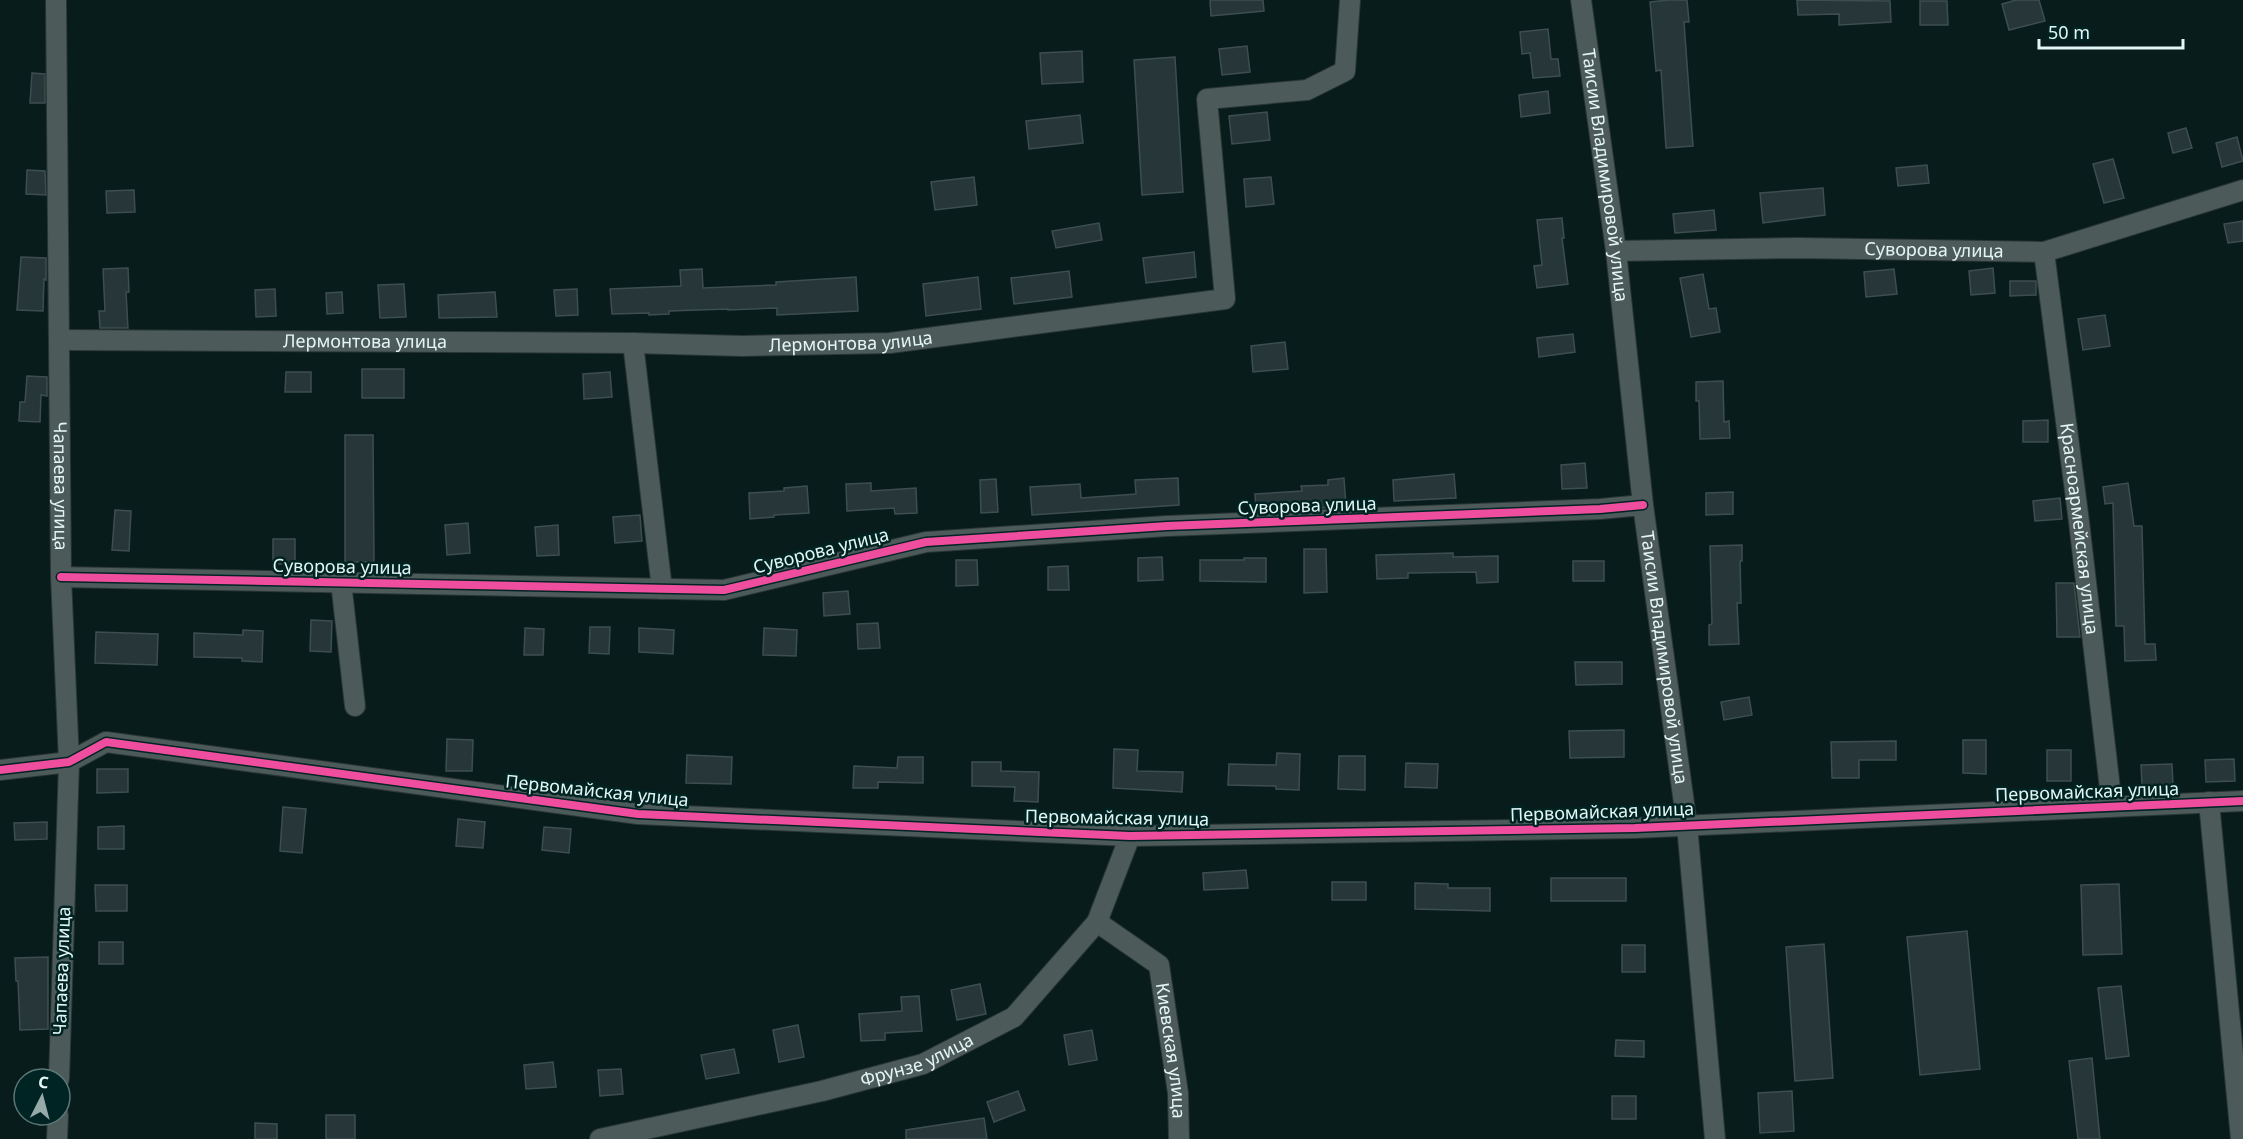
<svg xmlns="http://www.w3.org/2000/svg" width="2243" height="1139" font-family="'Noto Sans',sans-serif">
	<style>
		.building { fill: #273638; stroke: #3e4e50; stroke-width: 1.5 }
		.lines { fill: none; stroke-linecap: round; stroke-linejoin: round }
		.minor-casing { stroke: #293635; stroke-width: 22 }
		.minor { stroke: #4d5a5a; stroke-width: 20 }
		.cycleway-casing { stroke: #002423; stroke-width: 11 }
		.cycleway { stroke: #ef4d9e; stroke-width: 8 }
		.labels { text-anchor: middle; stroke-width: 5; stroke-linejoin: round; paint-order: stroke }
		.street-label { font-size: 18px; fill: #e3f6f5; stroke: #002423 }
	</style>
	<rect width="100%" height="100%" fill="#081c1b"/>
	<!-- building -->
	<g class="building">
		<path d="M1210 0H1263L1264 11 1211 16Z"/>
		<path d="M1668 0H1687L1689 22H1684L1693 146 1666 148 1661 70 1656 71 1650 2Z"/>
		<path d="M1797 0 1890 1 1891 22 1839 25V14L1798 15Z"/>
		<path d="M2016 0H2039L2045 21 2009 30 2002 4Z"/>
		<path d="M1920 1H1947L1948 25H1920Z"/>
		<path d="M1548 29 1551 59H1558L1560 76 1533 78 1530 53 1522 54 1520 32Z"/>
		<path d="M1247 46 1250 72 1222 75 1219 49Z"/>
		<path d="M1082 51 1083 82 1042 84 1040 53Z"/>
		<path d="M1175 57 1183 192 1142 195 1134 60Z"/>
		<path d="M32 73 45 74V103H30Z"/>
		<path d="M1548 91 1550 113 1521 117 1519 95Z"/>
		<path d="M1267 112 1270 140 1232 144 1229 116Z"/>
		<path d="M1080 115 1083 143 1029 149 1026 121Z"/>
		<path d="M2186 128 2192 148 2173 153 2168 133Z"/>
		<path d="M2237 137 2243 161 2222 167 2216 143Z"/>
		<path d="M2113 159 2124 198 2104 203 2093 164Z"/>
		<path d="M1927 165 1929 183 1898 186 1896 168Z"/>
		<path d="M27 170 45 171 46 195 26 194Z"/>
		<path d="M974 177 977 205 935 210 931 182Z"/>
		<path d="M1271 177 1274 204 1246 207 1244 179Z"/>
		<path d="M1823 188 1825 215 1763 223 1760 193Z"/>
		<path d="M134 190 135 212 107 213 106 191Z"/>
		<path d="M1714 210 1716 230 1675 233 1673 214Z"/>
		<path d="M1562 218 1564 238H1562L1568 284 1537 288 1534 266 1542 265 1537 220Z"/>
		<path d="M2243 221V241L2228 243 2224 224Z"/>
		<path d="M1099 223 1102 240 1056 248 1052 231Z"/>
		<path d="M1194 252 1196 277 1146 283 1143 258Z"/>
		<path d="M21 257 46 258V280L44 279 43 311 17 310Z"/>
		<path d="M128 268 129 292H126L128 328H100L99 311H105L103 269Z"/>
		<path d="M1993 268 1995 293 1971 295 1969 271Z"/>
		<path d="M702 269 703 288 776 285V282L856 277 858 311 777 315V308L728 310V309L669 311V314L649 315V313L612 314 610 289 681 286 680 270Z"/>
		<path d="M1894 269 1897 294 1866 297 1864 272Z"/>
		<path d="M1069 271 1072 297 1014 304 1011 278Z"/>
		<path d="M1703 274 1709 309 1716 308 1720 332 1691 337 1680 278Z"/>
		<path d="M978 277 981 309 926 316 923 284Z"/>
		<path d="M2010 281H2036V295L2010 296Z"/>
		<path d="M404 284 406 317 380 318 378 285Z"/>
		<path d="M275 289 276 316 256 317 255 290Z"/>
		<path d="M577 289 578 315 556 316 554 290Z"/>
		<path d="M342 292 343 313 327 314 326 293Z"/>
		<path d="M495 292 497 317 439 318 438 295Z"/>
		<path d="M2105 315 2110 346 2083 350 2078 319Z"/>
		<path d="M1573 334 1575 352 1539 357 1537 338Z"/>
		<path d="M1285 342 1288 369 1253 372 1251 346Z"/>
		<rect x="362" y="369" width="42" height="29"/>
		<path d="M286 372H311V392H285Z"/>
		<path d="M610 372 612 397 584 399 583 374Z"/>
		<path d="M27 376 47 377V396L41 395 40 422 19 421 20 402H25Z"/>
		<path d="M1723 381 1724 422 1729 421 1730 438 1700 439 1699 401H1696V382Z"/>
		<path d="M2048 420V442H2023V421Z"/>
		<path d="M345 435H373L374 562H345Z"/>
		<path d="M1585 463 1587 488 1562 489 1561 465Z"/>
		<path d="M1454 474 1456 498 1394 501 1393 480Z"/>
		<path d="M1178 478 1179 505 1032 515 1030 487 1080 484 1081 498 1136 494 1135 480Z"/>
		<path d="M1344 478 1346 507 1256 510 1255 494 1302 491 1301 486 1328 485V480Z"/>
		<path d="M996 479 998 512 981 513 980 480Z"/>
		<path d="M871 483V491L916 488 917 513 895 514 894 508 847 511 846 484Z"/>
		<path d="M2128 483 2134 526H2142L2145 644H2155L2156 660 2125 661 2124 626H2116L2113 503 2105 504 2103 487Z"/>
		<path d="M807 486 809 513 774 515V517L750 519 749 493 784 491V488Z"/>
		<path d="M1733 492V514L1706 515V493Z"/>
		<path d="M2060 498 2062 519 2035 521 2033 501Z"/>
		<path d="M115 510 131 511 129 551 112 550Z"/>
		<path d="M640 515 642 541 615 543 613 517Z"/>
		<path d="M468 523 470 553 447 555 445 525Z"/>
		<path d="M558 525 559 555 537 556 535 527Z"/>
		<rect x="273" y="539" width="22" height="25"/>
		<path d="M1742 545V561H1740L1741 603H1737L1739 644 1709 645V625L1712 624 1710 546Z"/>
		<path d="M1304 549H1326L1327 592 1304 593Z"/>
		<path d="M1453 553V557L1498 556V582L1477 583 1476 572 1408 573V578L1377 579 1376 555Z"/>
		<path d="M1162 557 1163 580 1138 581V558Z"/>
		<path d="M1244 558H1266V582L1200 581V560H1244Z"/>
		<path d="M956 560H977L978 585 956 586Z"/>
		<rect x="1573" y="561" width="31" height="20"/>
		<path d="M1068 566 1069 590H1048V567Z"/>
		<path d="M2056 583H2074L2080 637H2057Z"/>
		<path d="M848 591 850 614 824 616 823 593Z"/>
		<path d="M311 620 332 621 331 652 310 651Z"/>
		<path d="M878 623 880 648 858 649 857 624Z"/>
		<path d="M590 627H610L609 654 589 653Z"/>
		<path d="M525 628 544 629 543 655H524Z"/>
		<path d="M639 628 674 630 673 654 639 652Z"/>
		<path d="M764 628 797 630 796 656 763 655Z"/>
		<path d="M243 630 263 631 262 662 242 661V658L194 657V633L243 635Z"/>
		<path d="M96 632 158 634 157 665 95 663Z"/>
		<path d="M1575 662H1622V684L1576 685Z"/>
		<path d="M1749 697 1752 715 1724 720 1721 702Z"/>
		<path d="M1624 730V757L1570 758 1569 731Z"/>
		<path d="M447 739 473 740 472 771H446Z"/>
		<path d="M1963 740H1986V774L1963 773Z"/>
		<path d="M1896 741V760H1859V778H1832L1831 742Z"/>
		<path d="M1114 749 1138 750 1137 771 1183 772 1182 792 1113 788Z"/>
		<rect x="2047" y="750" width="24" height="31"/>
		<path d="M1277 753 1300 754 1299 790 1276 789V786L1228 785 1229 764 1276 765Z"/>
		<path d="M687 755 732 757 731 784 686 783Z"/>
		<path d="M1339 756H1365V790L1338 789Z"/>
		<path d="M898 757H923V783L878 782V788H853L854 766 897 768Z"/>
		<path d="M2234 759 2235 781 2206 782 2205 760Z"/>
		<path d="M972 762H1001V771L1039 772 1038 802 1014 801 1015 787 972 786Z"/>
		<path d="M1406 763 1438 764 1437 788 1405 787Z"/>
		<path d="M2172 764 2173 784 2142 785 2141 765Z"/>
		<path d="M97 769H128V792L97 793Z"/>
		<path d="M283 807 306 809 302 853 280 851Z"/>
		<path d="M458 819 485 822 483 848 456 846Z"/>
		<path d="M47 822V839L15 840 14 823Z"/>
		<path d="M124 826V849H98V827Z"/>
		<path d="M544 827 571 829 569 853 542 850Z"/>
		<path d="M1246 870 1248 888 1204 890 1203 873Z"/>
		<rect x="1551" y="878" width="75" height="23"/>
		<rect x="1332" y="882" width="34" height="18"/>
		<path d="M1415 883 1448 884V888H1490V911L1415 909Z"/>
		<path d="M2119 884 2122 954 2083 955 2081 885Z"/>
		<path d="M95 885H127V911H96Z"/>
		<path d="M1967 931 1980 1069 1920 1075 1907 937Z"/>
		<rect x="99" y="942" width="24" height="22"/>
		<path d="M1824 944 1833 1078 1795 1081 1786 947Z"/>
		<rect x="1622" y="945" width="23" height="27"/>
		<path d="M48 957V1029L20 1030 18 981H16L15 958Z"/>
		<path d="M980 984 986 1014 957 1020 951 990Z"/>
		<path d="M2121 986 2129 1056 2106 1059 2098 988Z"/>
		<path d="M919 996 922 1031 885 1033V1040L861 1041 859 1014 902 1011 901 997Z"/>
		<path d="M798 1025 804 1057 779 1062 773 1030Z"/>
		<path d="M1092 1030 1097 1060 1069 1065 1064 1035Z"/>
		<path d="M1616 1040 1644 1041V1057L1615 1056Z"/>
		<path d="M734 1049 739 1073 706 1079 701 1055Z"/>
		<path d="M2092 1058 2100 1139H2078L2069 1061Z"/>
		<path d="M553 1062 556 1087 526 1089 524 1065Z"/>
		<path d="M621 1069 623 1094 600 1096 598 1070Z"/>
		<path d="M1018 1091 1025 1110 994 1122 987 1102Z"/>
		<path d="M1792 1091 1794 1131 1760 1133 1758 1093Z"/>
		<rect x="1612" y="1096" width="24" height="23"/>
		<rect x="326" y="1115" width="29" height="24"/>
		<path d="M984 1118 987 1139H906V1130Z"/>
		<path d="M255 1123 277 1124V1139H255Z"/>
	</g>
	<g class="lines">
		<!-- minor casing -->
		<g class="minor-casing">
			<g id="minor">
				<path id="s1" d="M56 0 61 577 69 762 59 1079"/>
				<path id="s2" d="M1581 0 1616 251 1643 505 1687 825 1715 1139"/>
				<path id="s3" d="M1616 251 1799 248 2044 252 2243 190"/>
				<path id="s4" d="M2044 252 2079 522 2112 806"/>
				<path id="s5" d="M59 340 633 343 742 346 890 343 1225 299 1207 99 1307 90 1345 71 1350 0"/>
				<path d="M633 343 662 589"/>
				<path d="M61 577 724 590 926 542 1167 526 1600 509 1643 505"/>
				<path d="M341 582 355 706"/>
				<path d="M0 770 69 762 106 742 638 814 1130 836 1635 828 2243 801"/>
				<path d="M2209 802 2241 1139"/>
				<path id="s6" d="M1097 922 1159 965 1178 1093 1179 1139"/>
				<path d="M57 1139 58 1115"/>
				<path id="s7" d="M600 1139 822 1091 923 1064 1014 1017 1097 922 1130 836"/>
			</g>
		</g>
		<!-- minor -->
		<use href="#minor" class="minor"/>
		<!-- cycleway casing -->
		<g class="cycleway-casing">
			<g id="cycleway">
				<path d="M61 577 724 590 926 542 1167 526 1600 509 1643 505"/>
				<path d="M0 770 69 762 106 742 638 814 1130 836 1635 828 2243 801"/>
			</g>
		</g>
		<!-- cycleway -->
		<use href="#cycleway" class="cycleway"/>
	</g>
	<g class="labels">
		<!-- street labels -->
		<g class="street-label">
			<text dy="6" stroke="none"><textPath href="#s2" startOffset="177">Таисии Владимировой улица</textPath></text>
			<text dy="6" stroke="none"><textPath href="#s3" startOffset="318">Суворова улица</textPath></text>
			<text dy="6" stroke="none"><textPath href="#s5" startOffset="792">Лермонтова улица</textPath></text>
			<text dy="6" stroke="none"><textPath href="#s5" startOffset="306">Лермонтова улица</textPath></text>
			<text dy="6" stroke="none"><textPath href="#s1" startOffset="486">Чапаева улица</textPath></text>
			<text transform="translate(1307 506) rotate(-2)" y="6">Суворова улица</text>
			<text dy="6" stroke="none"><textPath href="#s4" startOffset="279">Красноармейская улица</textPath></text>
			<text transform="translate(821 551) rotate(-14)" y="6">Суворова улица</text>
			<text transform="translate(342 567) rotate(1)" y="6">Суворова улица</text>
			<text dy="6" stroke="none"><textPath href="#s2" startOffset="663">Таисии Владимировой улица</textPath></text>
			<text transform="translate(597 791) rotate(6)" y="6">Первомайская улица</text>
			<text transform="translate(2087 792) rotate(-2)" y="6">Первомайская улица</text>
			<text transform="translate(1602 812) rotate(-2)" y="6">Первомайская улица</text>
			<text transform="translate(1117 818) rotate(1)" y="6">Первомайская улица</text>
			<text transform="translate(62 971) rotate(-88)" y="6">Чапаева улица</text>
			<text dy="6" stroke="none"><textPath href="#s6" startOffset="162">Киевская улица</textPath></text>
			<text dy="6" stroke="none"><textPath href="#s7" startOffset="327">Фрунзе улица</textPath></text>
		</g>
	</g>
	<!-- north arrow -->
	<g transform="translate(42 1097) rotate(6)"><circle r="28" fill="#002423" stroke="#5b7877" stroke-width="1.5"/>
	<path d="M0-4.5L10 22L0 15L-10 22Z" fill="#96aaa9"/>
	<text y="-9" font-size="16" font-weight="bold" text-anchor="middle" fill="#e3f6f5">С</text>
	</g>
	<!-- scale -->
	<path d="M2039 39v9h144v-9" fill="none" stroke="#e3f6f5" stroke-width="3"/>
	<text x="2048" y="39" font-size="18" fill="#e3f6f5" stroke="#002423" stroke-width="4.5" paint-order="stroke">50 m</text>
</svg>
